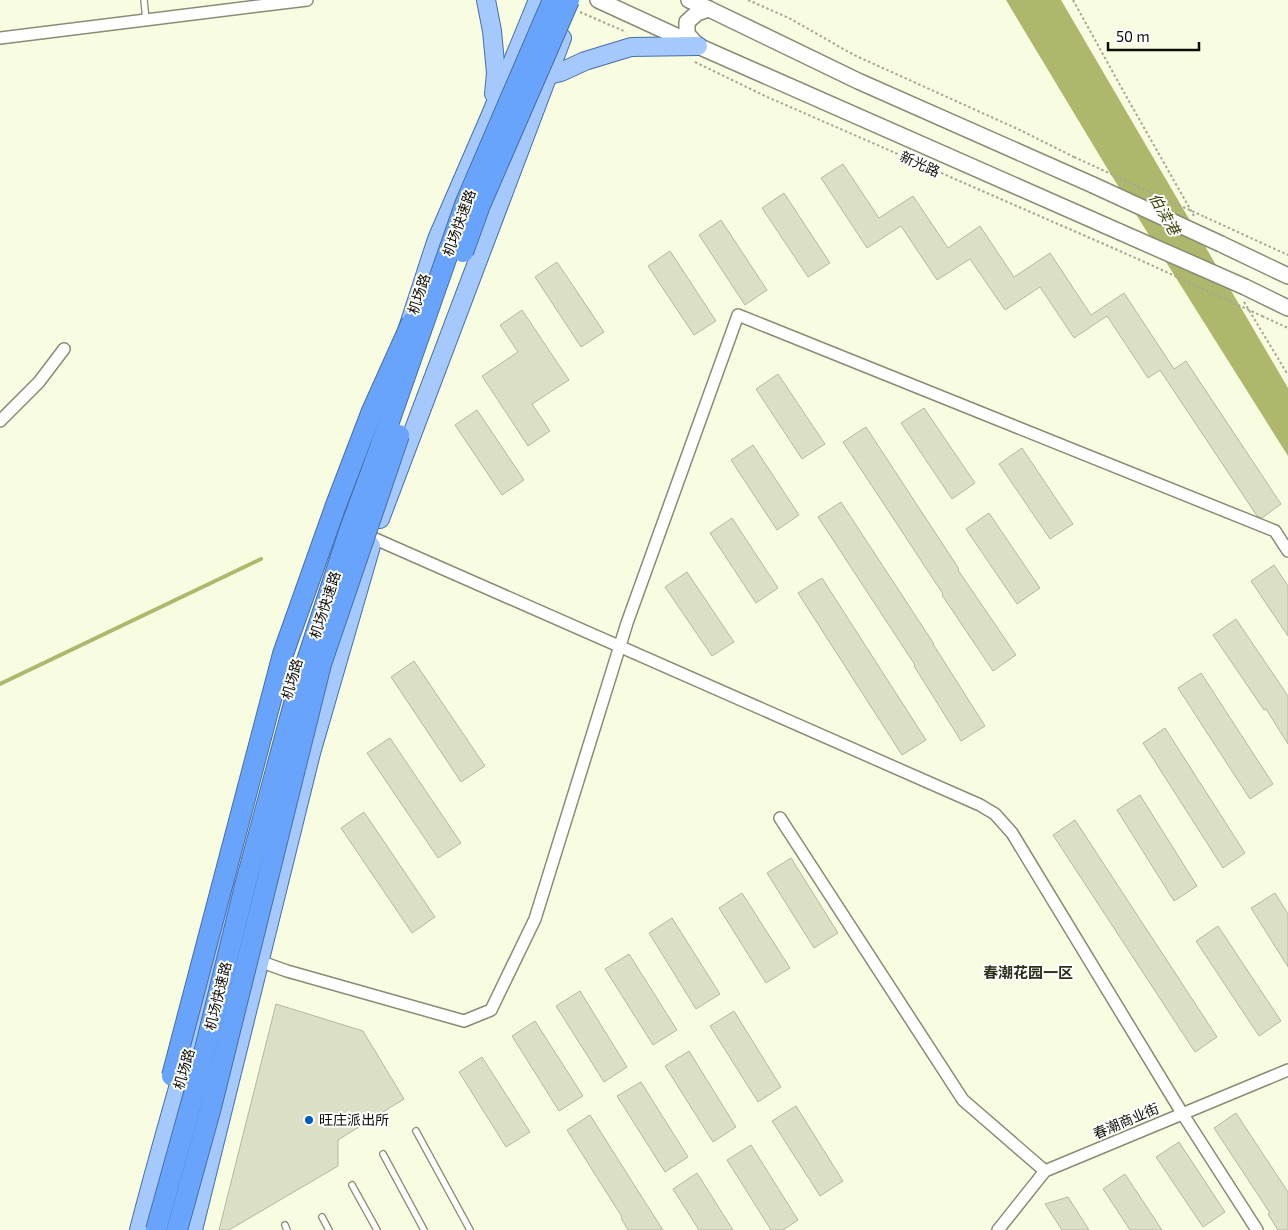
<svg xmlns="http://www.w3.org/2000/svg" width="1288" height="1230" font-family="'Exo 2','Noto Sans SC',sans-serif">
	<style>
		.water { fill: #afb76d }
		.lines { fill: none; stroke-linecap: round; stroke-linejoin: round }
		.stream { stroke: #afb76d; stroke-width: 4 }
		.building { fill: #dbdfc4; stroke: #b5b99f }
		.lane-casing { stroke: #898c73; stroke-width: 8 }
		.street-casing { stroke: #898c73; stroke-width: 14 }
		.secondary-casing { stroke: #898c73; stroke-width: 18 }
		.primary-casing { stroke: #486fa6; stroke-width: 20 }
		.path { stroke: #a5a893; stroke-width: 2; stroke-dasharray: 2.5 2.5; stroke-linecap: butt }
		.lane { stroke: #fff; stroke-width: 5.5 }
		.street { stroke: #fff; stroke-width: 11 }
		.secondary { stroke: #fff; stroke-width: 15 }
		.primary { stroke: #a5c8fd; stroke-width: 18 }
		.secondary-bridge-casing { stroke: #898c73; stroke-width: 18; stroke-linecap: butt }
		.highway-bridge-casing { stroke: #486fa6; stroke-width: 22; stroke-linecap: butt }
		.path-bridge { stroke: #a5a893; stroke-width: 2; stroke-dasharray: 2.5 2.5; stroke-linecap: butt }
		.secondary-bridge { stroke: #fff; stroke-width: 15 }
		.highway-bridge { stroke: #69a4fc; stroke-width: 20 }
		.poi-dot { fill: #0358c1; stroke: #fff; stroke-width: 2 }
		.labels { text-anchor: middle; stroke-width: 4; stroke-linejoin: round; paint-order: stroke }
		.street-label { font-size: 14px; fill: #0c0d05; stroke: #fff }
		.poi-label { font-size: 14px; fill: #0c0d05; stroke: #fff; text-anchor: start }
		.water-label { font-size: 15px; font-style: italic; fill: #3a3e03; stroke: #fff }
		.neighbourhood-label { font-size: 15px; font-weight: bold; fill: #2b2e18; stroke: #fff }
	</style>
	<rect width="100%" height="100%" fill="#f8fce0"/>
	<!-- water -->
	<path class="water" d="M1006 0H1061L1288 388V456L1110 173Z"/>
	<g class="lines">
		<!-- stream -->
		<path class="stream" d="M0 684 261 559"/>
	</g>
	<!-- building -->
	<g class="building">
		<path d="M843 164 879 218 913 196 948 248 980 226 1014 277 1050 253 1091 315 1124 293 1174 369 1186 361 1281 504 1262 518 1257 516 1160 370 1148 378 1107 316 1074 338 1040 287 1005 310 970 259 937 280 901 226 867 248 821 178Z"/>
		<path d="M784 193 830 263 808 277 762 208Z"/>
		<path d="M721 220 767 290 745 305 699 235Z"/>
		<path d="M670 251 716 321 694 335 648 266Z"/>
		<path d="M557 262 604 332 581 347 535 277Z"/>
		<path d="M522 310 569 380 532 404 550 431 528 446 482 376 518 352 500 325Z"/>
		<path d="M778 374 825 444 802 459 756 389Z"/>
		<path d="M924 408 975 483 952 499 901 423Z"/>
		<path d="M477 410 524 480 502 495 455 425Z"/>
		<path d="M866 427 959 569 958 570 1016 655 993 671 942 595 943 594 843 442Z"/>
		<path d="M753 445 799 515 777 530 731 460Z"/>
		<path d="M1022 448 1073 524 1050 539 999 464Z"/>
		<path d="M841 502 934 644H933L985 726 961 741 914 666 915 665 818 517Z"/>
		<path d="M989 513 1040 588 1017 604 966 529Z"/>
		<path d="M732 518 778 588 756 603 710 533Z"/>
		<path d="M1274 565 1288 586V636L1251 581Z"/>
		<path d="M687 572 734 642 712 656 665 587Z"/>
		<path d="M822 578 926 740 902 755 798 593Z"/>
		<path d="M1236 619 1288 696V744L1266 709 1264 710 1213 635Z"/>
		<path d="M414 661 485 766 461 782 391 677Z"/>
		<path d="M1201 673 1273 784 1250 799 1178 688Z"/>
		<path d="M1165 728 1245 853 1223 868 1143 743Z"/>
		<path d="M390 738 461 843 438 858 367 753Z"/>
		<path d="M1140 795 1197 886 1174 901 1117 810Z"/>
		<path d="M364 812 435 917 412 933 341 828Z"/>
		<path d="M1075 820 1217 1037 1195 1052 1053 835Z"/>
		<path d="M791 858 838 933 814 948 767 873Z"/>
		<path d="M742 893 790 968 766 983 719 908Z"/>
		<path d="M1275 893 1288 914V967L1251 908Z"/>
		<path d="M672 918 720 994 696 1009 649 933Z"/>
		<path d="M1218 926 1281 1021 1259 1036 1196 941Z"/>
		<path d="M629 954 677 1030 653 1045 605 969Z"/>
		<path d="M580 991 627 1067 604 1082 556 1006Z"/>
		<path d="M276 1004 363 1031 404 1099 338 1140V1166L229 1230H219Z"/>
		<path d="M734 1011 781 1087 758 1102 710 1026Z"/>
		<path d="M535 1021 583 1096 559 1111 512 1036Z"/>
		<path d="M689 1051 736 1127 713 1142 665 1066Z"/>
		<path d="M482 1057 530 1132 506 1147 459 1072Z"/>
		<path d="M641 1082 688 1157 665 1172 617 1096Z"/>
		<path d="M796 1106 843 1181 820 1196 772 1121Z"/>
		<path d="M1236 1113 1288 1192V1230H1278L1268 1214 1270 1213 1214 1128Z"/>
		<path d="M590 1115 645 1202 663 1230H628L621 1218 622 1217 567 1130Z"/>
		<path d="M1179 1142 1225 1212 1203 1227 1156 1157Z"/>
		<path d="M751 1145 798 1220 783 1230H771L727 1160Z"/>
		<path d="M697 1173 733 1230H699L673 1189Z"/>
		<path d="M1125 1174 1162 1230H1130L1103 1189Z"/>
		<path d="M1068 1197 1089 1230H1062L1045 1204Z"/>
	</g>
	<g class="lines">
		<!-- lane casing -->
		<g class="lane-casing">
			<g id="lane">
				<path d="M144 0 146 20"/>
				<path d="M416 1131 470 1230"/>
				<path d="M383 1154 424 1230"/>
				<path d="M352 1185 377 1230"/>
				<path d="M322 1217 329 1230"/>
				<path d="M285 1225 287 1230"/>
			</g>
		</g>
		<!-- street casing -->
		<g class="street-casing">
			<g id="street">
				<path d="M0 38 307 0"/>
				<path d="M0 421 39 382 64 349"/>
				<path d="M364 534 980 805 995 814 1012 833 1182 1113 1257 1230"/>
				<path d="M780 818 963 1100 1045 1171"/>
				<path d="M259 961 287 971 464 1021 491 1010 535 919 627 623 738 315 1275 531 1288 551"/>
				<path d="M998 1230 1045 1171 1288 1070"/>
			</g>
		</g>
		<!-- secondary casing -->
		<g class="secondary-casing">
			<g id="secondary">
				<path d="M598 0 698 46 1120 232"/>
				<path d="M689 0 709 9 858 81 1093 185"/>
				<path d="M697 45 687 34V22L697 13 709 9"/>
				<path d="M1221 244 1288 276"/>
				<path d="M1245 287 1288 308"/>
			</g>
		</g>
		<!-- primary casing -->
		<g class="primary-casing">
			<g id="primary">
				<path d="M486 0 492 31 496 73 494 94"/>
				<path d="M548 75 561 72 585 61 631 47 698 46"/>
				<path d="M406 334 437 239 492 112 538 0"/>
				<path d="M346 514 370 442"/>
				<path d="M380 519 562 38"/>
				<path d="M139 1230C168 1117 203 1005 234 891"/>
				<path d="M193 1230 311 753 371 546"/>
			</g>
		</g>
		<!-- path -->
		<g class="path">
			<path d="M748 0 789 18 854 55 1020 130 1074 157"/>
			<path d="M1073 0 1121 87 1194 216"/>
			<path d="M580 12 626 32"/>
			<path d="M695 62 765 96 1138 259"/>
			<path d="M1205 217 1288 255"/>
			<path d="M1244 302 1288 375"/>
			<path d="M1262 316 1288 328"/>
		</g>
		<!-- lane -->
		<use href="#lane" class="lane"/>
		<!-- street -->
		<use href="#street" class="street"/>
		<!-- secondary -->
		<use href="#secondary" class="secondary"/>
		<!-- primary -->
		<use href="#primary" class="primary"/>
		<!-- secondary-bridge casing -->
		<g class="secondary-bridge-casing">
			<g id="secondary-bridge">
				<path d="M1093 185 1221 244"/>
				<path d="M1120 232 1245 287"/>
			</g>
		</g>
		<!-- highway-bridge casing -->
		<g class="highway-bridge-casing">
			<g id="highway-bridge">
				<path d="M463 252 480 205 569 0"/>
				<path d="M172 1076 283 654 336 505 372 411 412 322"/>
				<path d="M156 1230 195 1090 246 882 299 685 349 532 377 456 466 202 553 0"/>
				<path d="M177 1230 211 1107 321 664 399 435"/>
			</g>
		</g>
		<!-- path-bridge -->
		<g class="path-bridge">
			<path d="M1074 157 1205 217"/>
			<path d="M1138 259 1262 316"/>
		</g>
		<!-- secondary-bridge -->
		<use href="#secondary-bridge" class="secondary-bridge"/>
		<!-- highway-bridge -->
		<use href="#highway-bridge" class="highway-bridge"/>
	</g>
	<!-- markers -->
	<circle class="poi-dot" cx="309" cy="1120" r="5"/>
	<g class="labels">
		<!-- street labels -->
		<g class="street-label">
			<text transform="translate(920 164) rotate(24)" y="5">新光路</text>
			<text transform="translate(459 223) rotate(-70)" y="5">机场快速路</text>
			<text transform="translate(419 294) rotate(-72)" y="5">机场路</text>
			<text transform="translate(325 605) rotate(-72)" y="5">机场快速路</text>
			<text transform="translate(292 679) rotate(-74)" y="5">机场路</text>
			<text transform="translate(218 996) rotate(-76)" y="5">机场快速路</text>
			<text transform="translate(184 1069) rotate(-74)" y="5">机场路</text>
			<text transform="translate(1126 1121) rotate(-23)" y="5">春潮商业街</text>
		</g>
		<!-- poi labels -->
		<g class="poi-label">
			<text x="319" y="1125">旺庄派出所</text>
		</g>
		<!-- water labels -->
		<g class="water-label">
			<text transform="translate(1164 214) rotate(60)" y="5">伯渎港</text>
		</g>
		<!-- neighbourhood labels -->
		<g class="neighbourhood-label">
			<text x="1028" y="978">春潮花园一区</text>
		</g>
	</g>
	<!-- scale -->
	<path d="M1108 42v8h91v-8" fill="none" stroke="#0c0d05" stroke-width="2.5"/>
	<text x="1116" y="42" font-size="15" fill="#0c0d05" stroke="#ffffff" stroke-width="4" paint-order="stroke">50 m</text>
</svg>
